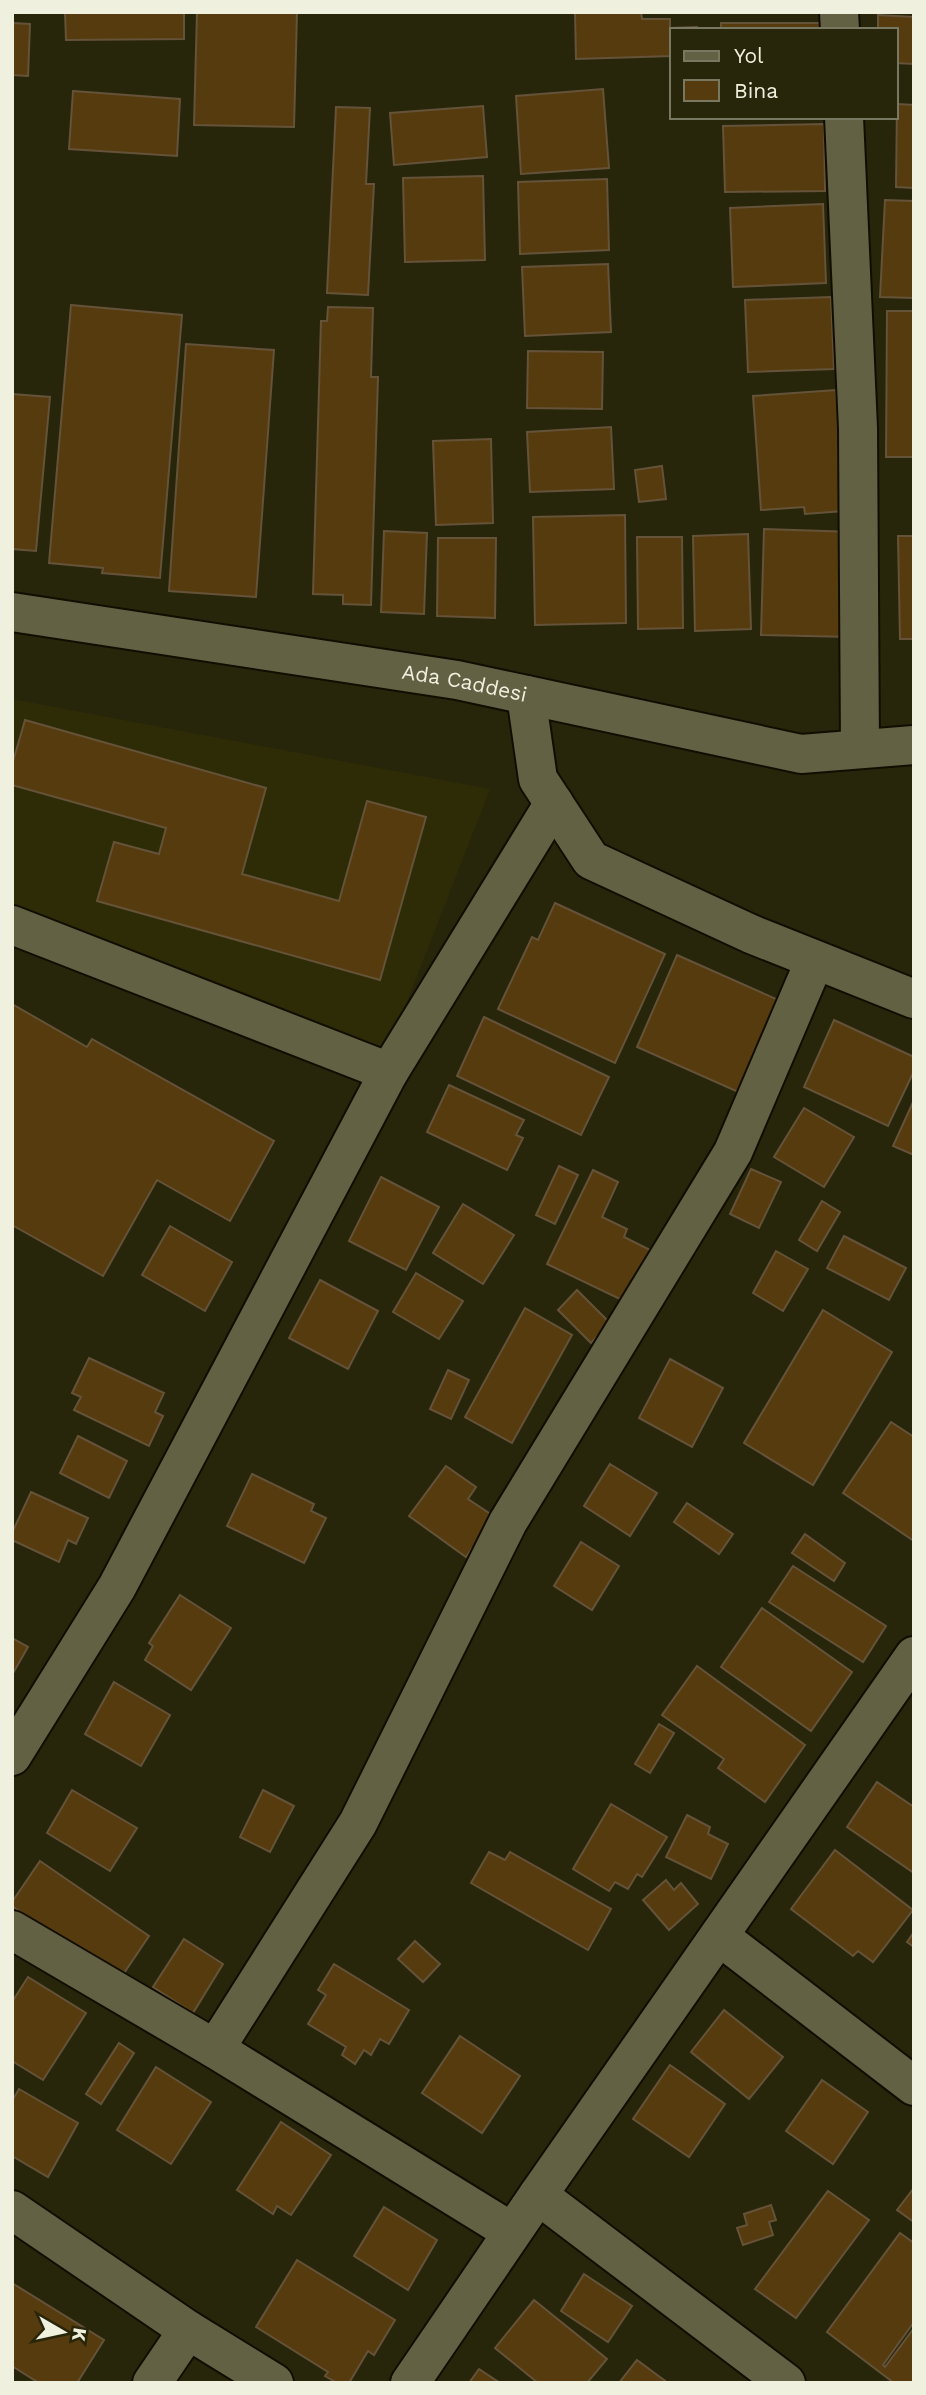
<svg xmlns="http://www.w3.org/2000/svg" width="926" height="2395" font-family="'Work Sans',sans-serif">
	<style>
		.built { fill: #2e2c06 }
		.building { fill: #563b0e; stroke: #645239; stroke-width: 2 }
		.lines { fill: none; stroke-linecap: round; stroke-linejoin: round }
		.minor-casing { stroke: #110e00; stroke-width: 42 }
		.tertiary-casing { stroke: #110e00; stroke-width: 42 }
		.secondary-casing { stroke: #110e00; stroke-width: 42 }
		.minor { stroke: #626143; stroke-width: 38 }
		.tertiary { stroke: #626143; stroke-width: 38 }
		.secondary { stroke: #626143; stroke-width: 38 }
		.labels { text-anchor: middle; stroke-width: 6; stroke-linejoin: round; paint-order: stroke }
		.street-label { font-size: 21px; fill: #f0f0df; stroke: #28260a }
	</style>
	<rect width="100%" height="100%" fill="#28260a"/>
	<!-- built -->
	<path class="built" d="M12 699 490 789 387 1053 12 910Z"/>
	<!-- building -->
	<g class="building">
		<path d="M65 12H184V39L66 40Z"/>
		<path d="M197 12H297L294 127 194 125Z"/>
		<path d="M575 12H641L642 19H670V28L697 27V30H672V56L576 59Z"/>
		<path d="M878 15 914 17V64L896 63V30H878Z"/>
		<path d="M12 23 30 24 28 76 12 75Z"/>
		<path d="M721 23H822L821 30H721Z"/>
		<path d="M603 89 609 168 521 174 516 96Z"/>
		<path d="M73 91 180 99 177 156 69 149Z"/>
		<path d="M897 104 914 105V188L896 187Z"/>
		<path d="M483 106 487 157 394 165 390 113Z"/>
		<path d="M336 107 370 108 366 184H374L368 295 327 293Z"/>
		<path d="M824 124 825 191 725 192 723 126Z"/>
		<path d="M483 176 485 260 405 262 403 178Z"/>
		<path d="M607 179 609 250 520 254 518 182Z"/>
		<path d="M885 200 914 201V298L880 297Z"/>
		<path d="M823 204 826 283 733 287 730 208Z"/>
		<path d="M608 264 611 332 525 336 522 267Z"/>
		<path d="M831 297 834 369 748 372 745 300Z"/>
		<path d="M71 305 182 315 160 578 102 573 103 568 49 563Z"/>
		<path d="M328 307 373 308 371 377H378L371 605 343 604V595L313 594 321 321H327Z"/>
		<path d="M887 311H914V457H886Z"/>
		<path d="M186 344 274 350 256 597 169 591Z"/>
		<path d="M528 351 603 352 602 409 527 408Z"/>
		<path d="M836 390 844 511 805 514 804 507 761 510 753 396Z"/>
		<path d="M12 394 50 397 36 551 12 549Z"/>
		<path d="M611 427 614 489 530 492 527 432Z"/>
		<path d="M491 439 493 523 436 525 433 441Z"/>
		<path d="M662 466 666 499 639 502 635 470Z"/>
		<path d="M625 515 626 623 535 625 533 517Z"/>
		<path d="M764 529 854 532 851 637 761 635Z"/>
		<path d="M384 531 427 533 424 614 381 612Z"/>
		<path d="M748 534 751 629 695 631 693 536Z"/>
		<path d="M898 536H914V639H900Z"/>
		<path d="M637 537H682L683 628 638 629Z"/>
		<path d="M438 538H496L495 618 437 616Z"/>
		<path d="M25 720 266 788 242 874 339 901 367 801 426 817 380 980 97 901 114 842 159 854 166 828 12 785V765Z"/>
		<path d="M555 903 665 954 615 1063 498 1009 532 937 538 940Z"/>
		<path d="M677 955 785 1003 745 1095 637 1047Z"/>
		<path d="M12 1004 87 1047 92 1039 274 1141 230 1221 157 1180 103 1276 12 1225Z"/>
		<path d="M484 1017 609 1077 581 1135 457 1076Z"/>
		<path d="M834 1020 914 1057V1071L888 1126 804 1087Z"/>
		<path d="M449 1085 524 1120 516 1135 523 1138 507 1170 427 1132Z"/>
		<path d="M914 1100V1155L893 1146Z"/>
		<path d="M804 1108 854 1137 824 1187 774 1157Z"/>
		<path d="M559 1166 578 1175 555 1224 536 1215Z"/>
		<path d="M751 1169 781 1182 759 1228 730 1214Z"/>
		<path d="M593 1170 618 1182 602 1217 627 1229 624 1237 650 1250 624 1301 547 1264Z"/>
		<path d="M381 1177 439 1207 406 1270 349 1241Z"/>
		<path d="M822 1201 840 1212 817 1251 799 1240Z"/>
		<path d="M463 1204 514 1235 483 1284 433 1253Z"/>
		<path d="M170 1226 232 1262 205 1311 142 1275Z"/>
		<path d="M844 1236 906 1268 889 1300 827 1268Z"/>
		<path d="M776 1251 808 1269 783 1311 753 1293Z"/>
		<path d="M416 1273 463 1301 439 1339 393 1312Z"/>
		<path d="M320 1280 378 1311 348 1369 289 1338Z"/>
		<path d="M577 1290 610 1323 591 1343 558 1310Z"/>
		<path d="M525 1308 572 1335 512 1443 465 1417Z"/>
		<path d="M823 1310 892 1352 813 1485 744 1443Z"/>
		<path d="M89 1358 164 1393 155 1412 163 1416 149 1446 74 1410 81 1397 72 1393Z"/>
		<path d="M670 1359 723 1388 692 1447 639 1418Z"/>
		<path d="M448 1370 469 1380 451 1419 430 1409Z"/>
		<path d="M891 1422 914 1437V1541L843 1493Z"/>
		<path d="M78 1436 127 1461 109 1498 60 1473Z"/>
		<path d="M610 1464 657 1493 630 1536 584 1506Z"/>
		<path d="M446 1466 476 1487 468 1499 495 1517 466 1557 409 1516Z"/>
		<path d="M252 1474 314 1504 311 1511 326 1518 304 1563 227 1526Z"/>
		<path d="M31 1492 88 1518 76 1544 68 1540 59 1562 12 1540V1533Z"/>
		<path d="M687 1503 733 1534 719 1554 674 1522Z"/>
		<path d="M805 1534 845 1563 834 1581 792 1553Z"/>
		<path d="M581 1542 619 1566 592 1610 554 1586Z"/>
		<path d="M793 1566 886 1626 863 1662 769 1602Z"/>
		<path d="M180 1595 231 1628 191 1690 145 1660 153 1646 149 1643Z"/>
		<path d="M762 1608 852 1672 811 1731 721 1667Z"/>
		<path d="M12 1638 28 1647 12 1675Z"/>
		<path d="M697 1666 805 1745 765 1802 718 1768 724 1759 662 1715Z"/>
		<path d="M114 1682 170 1715 141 1766 85 1734Z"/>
		<path d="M659 1724 674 1733 650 1773 635 1764Z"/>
		<path d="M877 1782 914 1807V1873L847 1827Z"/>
		<path d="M72 1790 137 1828 110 1871 47 1833Z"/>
		<path d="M263 1790 294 1806 270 1852 240 1837Z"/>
		<path d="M611 1804 667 1837 642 1877 637 1874 628 1889 615 1882 609 1891 573 1869Z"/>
		<path d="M687 1815 710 1827 708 1834 728 1844 711 1879 666 1857Z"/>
		<path d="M835 1850 913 1910 873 1962 858 1951 853 1956 791 1909Z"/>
		<path d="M489 1852 505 1860 510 1852 611 1909 588 1950 471 1883Z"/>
		<path d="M40 1861 149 1936 120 1979 12 1906V1902Z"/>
		<path d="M666 1880 674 1890 681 1883 698 1904 669 1930 643 1900Z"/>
		<path d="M914 1932V1947L907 1942Z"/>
		<path d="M184 1939 223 1964 193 2013 153 1987Z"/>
		<path d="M415 1941 440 1964 423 1982 398 1959Z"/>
		<path d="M334 1964 409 2010 389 2044 380 2039 371 2055 364 2050 355 2064 342 2055 346 2047 308 2024 326 1995 318 1990Z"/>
		<path d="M28 1977 86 2013 43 2080 12 2061V2002Z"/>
		<path d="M724 2010 783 2057 749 2099 691 2052Z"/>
		<path d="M460 2036 520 2076 482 2133 422 2093Z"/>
		<path d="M119 2043 134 2053 101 2104 86 2094Z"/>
		<path d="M670 2065 725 2104 689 2157 633 2119Z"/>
		<path d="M156 2067 211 2102 171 2164 117 2130Z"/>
		<path d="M822 2080 868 2112 833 2164 786 2131Z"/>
		<path d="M19 2089 78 2123 48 2177 12 2156V2101Z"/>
		<path d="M281 2122 331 2155 291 2215 277 2206 273 2214 237 2190Z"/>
		<path d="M914 2188V2222L897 2210Z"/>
		<path d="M828 2191 869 2220 796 2318 755 2289Z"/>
		<path d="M771 2205 776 2220 769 2222 773 2235 743 2245 737 2228 747 2225 744 2214Z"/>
		<path d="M384 2207 437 2240 408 2290 354 2256Z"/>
		<path d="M900 2233 914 2243V2322L883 2365 885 2367 914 2328V2383H894L827 2332Z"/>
		<path d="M297 2260 395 2320 374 2355 368 2351 349 2383H337L325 2376 328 2372 256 2327Z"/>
		<path d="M584 2274 632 2306 608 2342 561 2311Z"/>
		<path d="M12 2283 104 2340 77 2383H39L12 2366Z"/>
		<path d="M534 2300 607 2359 587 2383H538L495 2348Z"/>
		<path d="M637 2360 668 2383H619Z"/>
		<path d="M479 2369 500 2383H469Z"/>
	</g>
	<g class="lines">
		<!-- minor casing -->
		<g class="minor-casing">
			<g id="minor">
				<path d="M839 12 840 30"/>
				<path d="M844 117 858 428 860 749"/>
				<path d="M12 925 389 1072"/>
				<path d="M12 1756 117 1587 389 1072 554 803"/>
				<path d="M12 1930 215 2049 512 2232"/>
				<path d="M719 1936 914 2086"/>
				<path d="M215 2049 358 1823 508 1522 733 1152 815 960"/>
				<path d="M12 2210 188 2330 274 2383"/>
				<path d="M152 2383 188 2330"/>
			</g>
		</g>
		<!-- tertiary casing -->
		<g class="tertiary-casing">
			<path id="tertiary" d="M538 2195 786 2383"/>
		</g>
		<!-- secondary casing -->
		<g class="secondary-casing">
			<g id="secondary">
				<path id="s1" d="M12 612 457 680 801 754 914 745"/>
				<path d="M526 695 538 779 591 860 751 934 914 999"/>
				<path d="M410 2383 538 2195 914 1656"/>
			</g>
		</g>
		<!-- minor -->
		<use href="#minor" class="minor"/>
		<!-- tertiary -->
		<use href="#tertiary" class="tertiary"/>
		<!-- secondary -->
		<use href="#secondary" class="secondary"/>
	</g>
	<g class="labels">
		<!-- street labels -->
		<g class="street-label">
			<text dy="7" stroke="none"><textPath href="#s1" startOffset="458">Ada Caddesi</textPath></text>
		</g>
	</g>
	<!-- border -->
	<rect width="926" height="2395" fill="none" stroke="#f0f0df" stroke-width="28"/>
	<!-- legend -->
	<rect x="670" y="28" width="228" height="91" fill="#28260a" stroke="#78775f" stroke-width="2"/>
	<rect x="684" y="51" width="35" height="10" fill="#626143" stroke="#78775f" stroke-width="2"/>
	<text x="734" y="63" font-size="21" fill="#f0f0df">Yol</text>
	<rect x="684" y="80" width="35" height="21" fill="#563b0e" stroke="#78775f" stroke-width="2"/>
	<text x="734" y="98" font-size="21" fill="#f0f0df">Bina</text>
	<!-- north arrow -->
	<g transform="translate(63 2332) rotate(99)" stroke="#28260a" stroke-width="5" paint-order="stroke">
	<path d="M0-5L12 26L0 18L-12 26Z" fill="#f0f0df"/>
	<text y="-10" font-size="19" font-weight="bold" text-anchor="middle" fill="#f0f0df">K</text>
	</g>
</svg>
